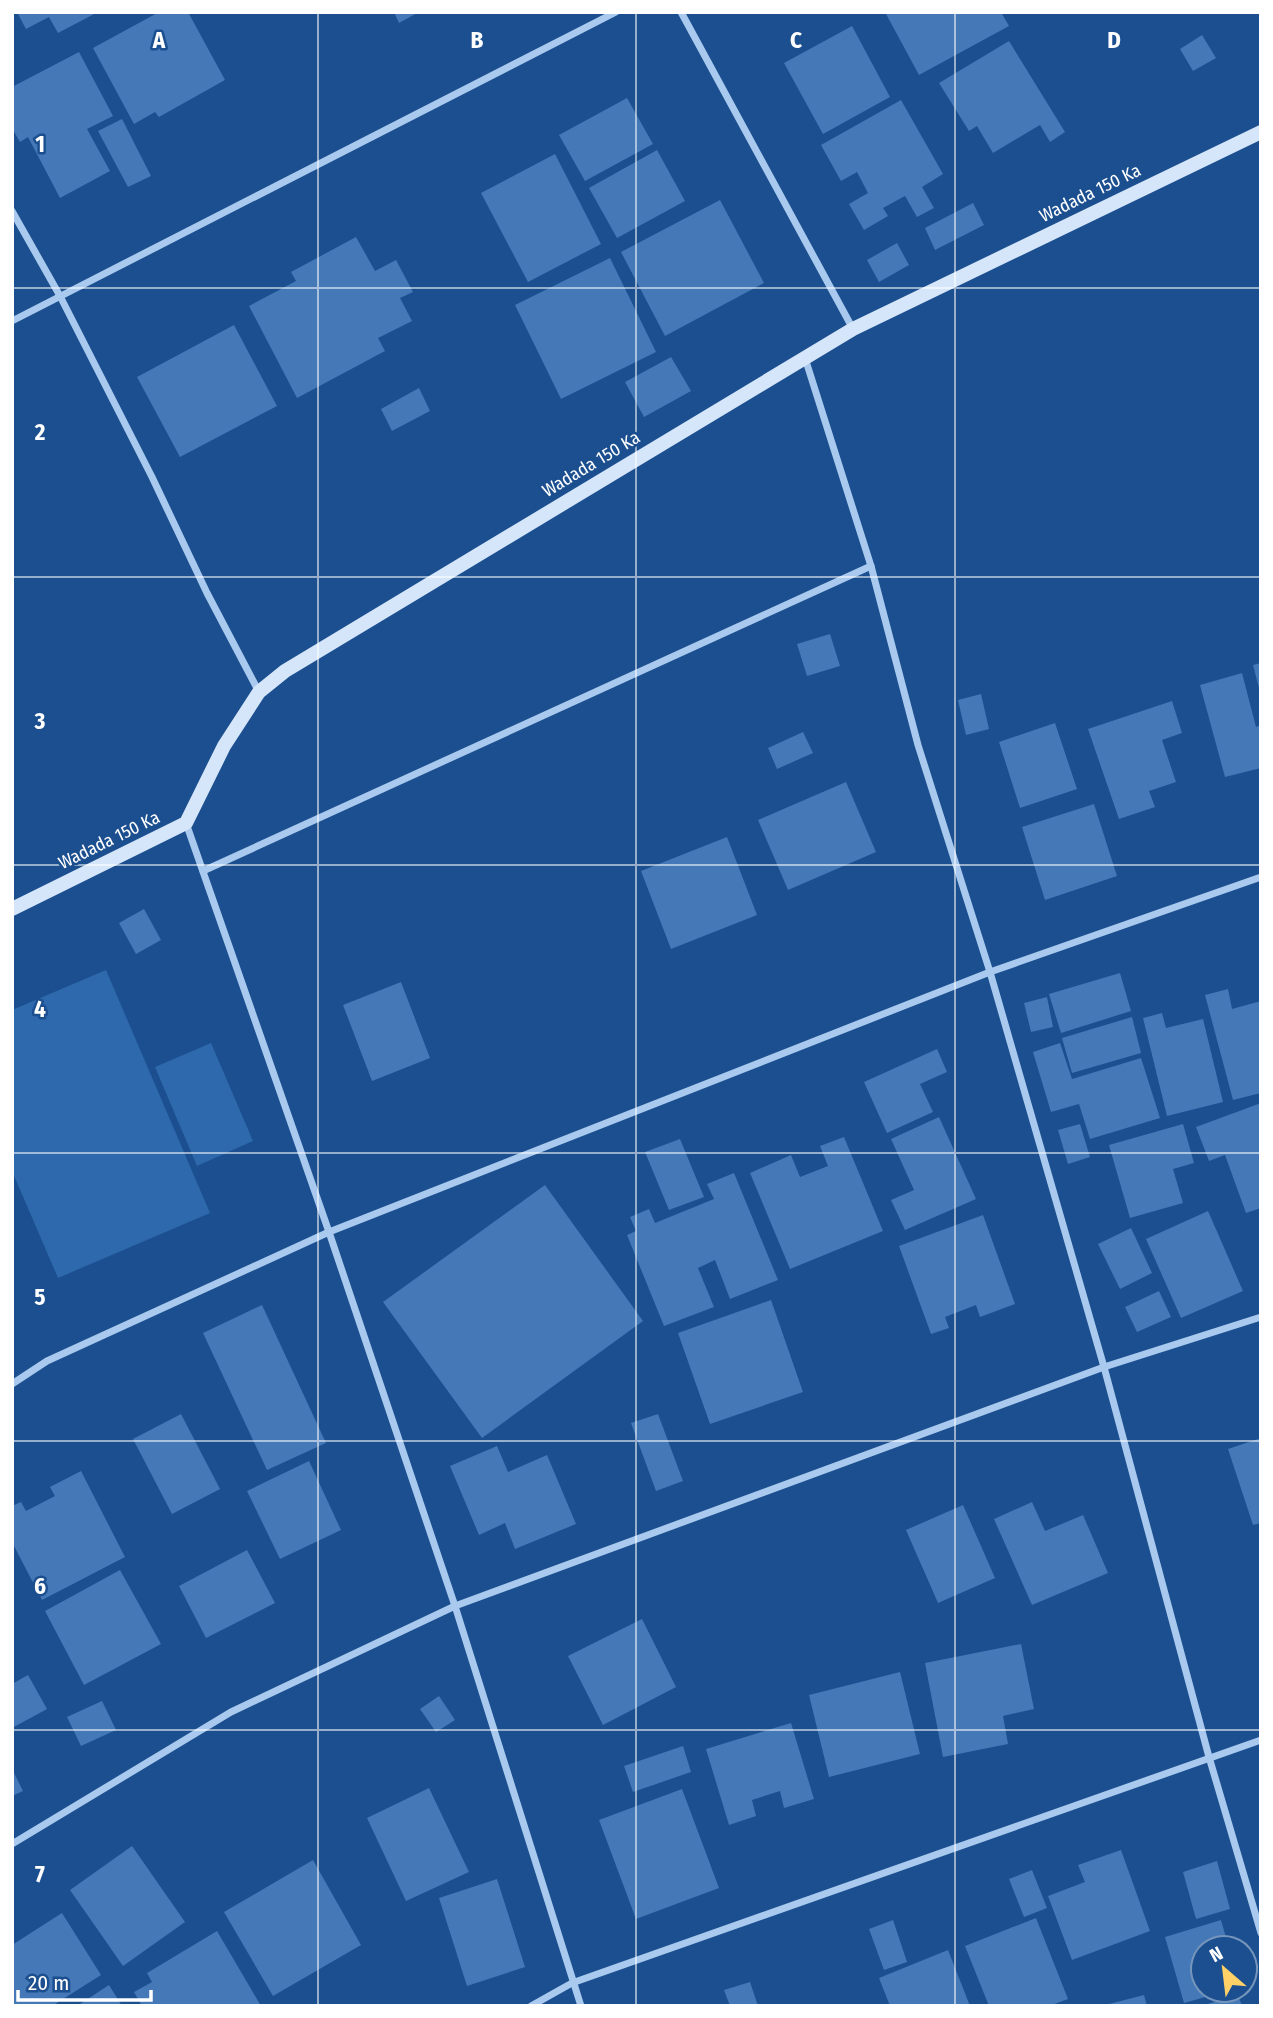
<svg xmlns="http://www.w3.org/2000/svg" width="1273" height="2018" font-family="'Fira Sans Condensed',sans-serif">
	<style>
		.green { fill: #2e69ad }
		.building { fill: #4478b7 }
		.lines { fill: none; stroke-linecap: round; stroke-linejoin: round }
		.street { stroke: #a9c9ee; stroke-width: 7 }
		.secondary { stroke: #d6e6fa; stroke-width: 14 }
		.grid { fill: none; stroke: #fff; stroke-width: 2; stroke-opacity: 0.55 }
		.labels { text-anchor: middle; stroke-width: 5; stroke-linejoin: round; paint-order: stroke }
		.street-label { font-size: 18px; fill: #fff; stroke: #1b4f8f }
		.grid-label { font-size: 23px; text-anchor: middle; font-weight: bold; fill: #fff; stroke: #1b4f8f; stroke-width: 5; stroke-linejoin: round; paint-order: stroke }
	</style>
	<rect width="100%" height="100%" fill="#1b4f8f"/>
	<!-- green -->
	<g class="green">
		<path d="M106 970 210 1213 58 1278 12 1171V1010Z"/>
		<path d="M211 1043 253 1141 197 1166 155 1067Z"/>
	</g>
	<!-- building -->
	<g class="building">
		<path d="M17 12H98L58 33 49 17 26 29Z"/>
		<path d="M159 12H188L225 80 159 117 155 112 134 124 93 48Z"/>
		<path d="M394 12H419L399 23Z"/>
		<path d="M885 12H1001L1009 26 919 75Z"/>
		<path d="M852 26 890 97 823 134 784 63Z"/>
		<path d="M1202 35 1216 58 1193 71 1180 49Z"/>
		<path d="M1009 41 1065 132 1050 142 1040 125 993 153 977 126 969 131 939 83Z"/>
		<path d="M79 52 113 116 87 129 110 171 60 198 28 137 20 142 12 128V87Z"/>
		<path d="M627 98 653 144 585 181 559 135Z"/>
		<path d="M901 100 943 174 922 187 934 208 917 217 905 196 883 208 888 216 864 230 849 204 868 193 857 172 841 181 821 145Z"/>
		<path d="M122 119 151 176 128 187 98 131Z"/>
		<path d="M657 150 685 201 617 238 589 188Z"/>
		<path d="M555 154 601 244 528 282 481 193Z"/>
		<path d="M720 200 764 283 665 336 621 252Z"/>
		<path d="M973 203 984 225 935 250 925 228Z"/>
		<path d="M356 237 375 271 396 260 413 292 400 298 412 321 378 338 385 351 297 398 249 306 296 281 291 272Z"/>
		<path d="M897 243 909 265 879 282 867 260Z"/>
		<path d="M610 258 656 352 561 399 515 305Z"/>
		<path d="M234 325 277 406 180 457 137 377Z"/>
		<path d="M671 357 691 391 644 417 625 382Z"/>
		<path d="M419 388 430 411 392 431 381 409Z"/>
		<path d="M830 634 840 666 807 676 797 644Z"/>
		<path d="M1261 663V692H1260L1253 665Z"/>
		<path d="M1242 673 1256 727 1261 725V768L1225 777 1200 685Z"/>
		<path d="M981 694 989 729 966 735 958 700Z"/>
		<path d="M1172 701 1182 733 1162 740 1176 782 1149 791 1155 807 1119 819 1088 729Z"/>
		<path d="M1055 723 1077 789 1020 808 999 742Z"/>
		<path d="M803 732 813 753 777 769 768 748Z"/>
		<path d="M846 782 876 852 788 890 758 820Z"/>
		<path d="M1094 804 1117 876 1045 900 1022 827Z"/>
		<path d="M727 837 757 915 671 949 641 871Z"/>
		<path d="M144 909 161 940 136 954 119 923Z"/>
		<path d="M1120 973 1131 1011 1061 1033 1049 994Z"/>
		<path d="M401 982 430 1058 372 1081 343 1005Z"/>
		<path d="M1228 989 1232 1009 1261 1001V1093L1233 1100 1205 995Z"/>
		<path d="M1047 997 1053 1027 1031 1032 1024 1003Z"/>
		<path d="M1162 1013 1166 1028 1203 1019 1223 1102 1167 1116 1143 1018Z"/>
		<path d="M1132 1017 1141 1053 1072 1073 1062 1038Z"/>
		<path d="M1060 1043 1072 1079 1141 1058 1160 1118 1090 1139 1079 1104 1051 1112 1033 1052Z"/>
		<path d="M937 1049 947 1072 920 1084 933 1112 887 1133 864 1082Z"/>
		<path d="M1261 1103V1208L1246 1213 1225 1155 1209 1161 1196 1127Z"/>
		<path d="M939 1117 976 1199 905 1230 891 1200 914 1190 891 1139Z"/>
		<path d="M1080 1124 1090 1157 1068 1164 1058 1130Z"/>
		<path d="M1183 1124 1194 1163 1173 1169 1183 1203 1130 1218 1109 1145Z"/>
		<path d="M844 1137 883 1231 790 1269 750 1173 791 1155 800 1177 828 1166 820 1146Z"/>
		<path d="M680 1139 704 1197 669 1210 645 1152Z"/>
		<path d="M734 1173 778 1280 730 1299 715 1260 698 1268 714 1307 664 1326 627 1235 636 1231 630 1217 649 1209 655 1223 714 1199 707 1184Z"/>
		<path d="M545 1185 643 1321 482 1438 383 1302Z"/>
		<path d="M1208 1211 1243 1291 1181 1318 1146 1239Z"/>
		<path d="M983 1215 1015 1304 980 1317 976 1305 945 1317 949 1328 931 1334 899 1246Z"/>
		<path d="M1131 1228 1152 1273 1120 1289 1098 1244Z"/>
		<path d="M1159 1291 1171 1317 1137 1332 1125 1307Z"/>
		<path d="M771 1300 803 1392 710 1424 678 1333Z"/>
		<path d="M262 1305 326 1443 267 1470 203 1333Z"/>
		<path d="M181 1414 220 1489 172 1514 133 1439Z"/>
		<path d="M658 1414 683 1481 656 1491 631 1423Z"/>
		<path d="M1261 1438V1523L1253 1525 1228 1449Z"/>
		<path d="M497 1446 508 1472 547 1455 576 1524 515 1549 505 1523 479 1535 450 1466Z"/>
		<path d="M309 1461 341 1530 280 1559 247 1491Z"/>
		<path d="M81 1471 125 1557 42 1600 12 1542V1506L21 1502 26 1511 55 1496 50 1487Z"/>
		<path d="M1032 1502 1045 1531 1083 1515 1108 1573 1032 1605 994 1519Z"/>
		<path d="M963 1505 995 1578 938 1603 906 1530Z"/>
		<path d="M247 1550 275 1603 206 1638 179 1586Z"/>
		<path d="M120 1570 161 1644 84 1685 45 1611Z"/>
		<path d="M642 1619 676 1687 603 1725 568 1656Z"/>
		<path d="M1021 1644 1034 1709 1003 1716 1008 1744 943 1757 925 1663Z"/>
		<path d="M900 1672 920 1754 829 1777 809 1695Z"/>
		<path d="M28 1675 47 1709 12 1728V1684Z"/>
		<path d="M439 1696 455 1720 436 1732 420 1709Z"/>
		<path d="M102 1701 116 1730 81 1746 67 1717Z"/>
		<path d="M791 1723 814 1799 784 1808 780 1791 752 1800 756 1816 729 1825 706 1749Z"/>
		<path d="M683 1746 691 1772 633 1792 624 1766Z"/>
		<path d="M12 1769 23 1791 12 1796Z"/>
		<path d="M429 1788 469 1872 406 1901 367 1818Z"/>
		<path d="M682 1789 719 1888 636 1919 599 1820Z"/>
		<path d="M132 1846 185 1922 123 1966 70 1890Z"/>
		<path d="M1121 1850 1150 1931 1072 1960 1048 1896 1085 1882 1078 1865Z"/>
		<path d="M313 1860 361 1945 273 1996 224 1912Z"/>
		<path d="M1217 1861 1230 1909 1196 1919 1183 1872Z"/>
		<path d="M1032 1870 1047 1908 1024 1917 1009 1879Z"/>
		<path d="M497 1879 525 1967 467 1986 439 1898Z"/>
		<path d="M62 1913 101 1975 52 2006H12V1945Z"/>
		<path d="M1036 1918 1068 1999 1049 2006H989L965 1946Z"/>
		<path d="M893 1920 907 1962 884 1970 869 1929Z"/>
		<path d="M1221 1920 1229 1948H1203V1990L1227 1991 1184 2003 1165 1937Z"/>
		<path d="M217 1931 261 2006H142L134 1992 152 1982 147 1973Z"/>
		<path d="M948 1950 970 2006H890L879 1978Z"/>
		<path d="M750 1982 758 2006H730L724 1990Z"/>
		<path d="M109 1985 122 2006H77Z"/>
		<path d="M1144 1995 1147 2006H1105V2005Z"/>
		<path d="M1238 1995 1242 2006H1204V2005Z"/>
	</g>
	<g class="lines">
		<!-- street -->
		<g class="street">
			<path d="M681 12 853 329"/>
			<path d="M12 211 60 296 152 477 207 593 259 692"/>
			<path d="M12 321 616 12"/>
			<path d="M805 358 871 566 918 745 990 972 1104 1367 1209 1757 1261 1933"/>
			<path d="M186 823 329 1232 455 1606 581 2006"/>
			<path d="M203 871 871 566"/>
			<path d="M12 1384 47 1361 329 1232 990 972 1261 877"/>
			<path d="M12 1844 231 1712 455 1606 1104 1367 1261 1317"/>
			<path d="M531 2006 572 1983 1261 1740"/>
		</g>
		<!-- secondary -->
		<path class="secondary" d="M12 909 186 823 224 746 259 692 285 671 853 329 1261 132"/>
	</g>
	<!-- grid -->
	<path class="grid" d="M318 12V2006M636 12V2006M955 12V2006M12 288H1261M12 577H1261M12 865H1261M12 1153H1261M12 1441H1261M12 1730H1261"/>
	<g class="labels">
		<!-- street labels -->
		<g class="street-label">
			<text transform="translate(1090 193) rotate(-26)" y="6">Wadada 150 Ka</text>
			<text transform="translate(591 464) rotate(-31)" y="6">Wadada 150 Ka</text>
			<text transform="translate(109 840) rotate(-26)" y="6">Wadada 150 Ka</text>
		</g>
	</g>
	<g class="grid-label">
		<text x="159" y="48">A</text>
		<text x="477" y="48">B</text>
		<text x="796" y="48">C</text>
		<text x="1114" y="48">D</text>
		<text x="40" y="152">1</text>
		<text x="40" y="440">2</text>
		<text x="40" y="729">3</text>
		<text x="40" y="1017">4</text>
		<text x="40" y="1305">5</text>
		<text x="40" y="1594">6</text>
		<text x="40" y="1882">7</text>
	</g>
	<!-- border -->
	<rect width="1273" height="2018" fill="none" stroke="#ffffff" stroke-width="28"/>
	<!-- north arrow -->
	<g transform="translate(1224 1969) rotate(332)"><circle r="33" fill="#1b4f8f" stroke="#7695bc" stroke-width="2"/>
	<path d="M0-5L12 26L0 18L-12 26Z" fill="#ffd166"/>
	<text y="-10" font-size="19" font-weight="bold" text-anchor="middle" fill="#ffffff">N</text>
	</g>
	<!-- scale -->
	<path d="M18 1990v10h133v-10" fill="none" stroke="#ffffff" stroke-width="3.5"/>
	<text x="28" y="1990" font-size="21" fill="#ffffff" stroke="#1b4f8f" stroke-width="5" paint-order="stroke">20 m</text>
</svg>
